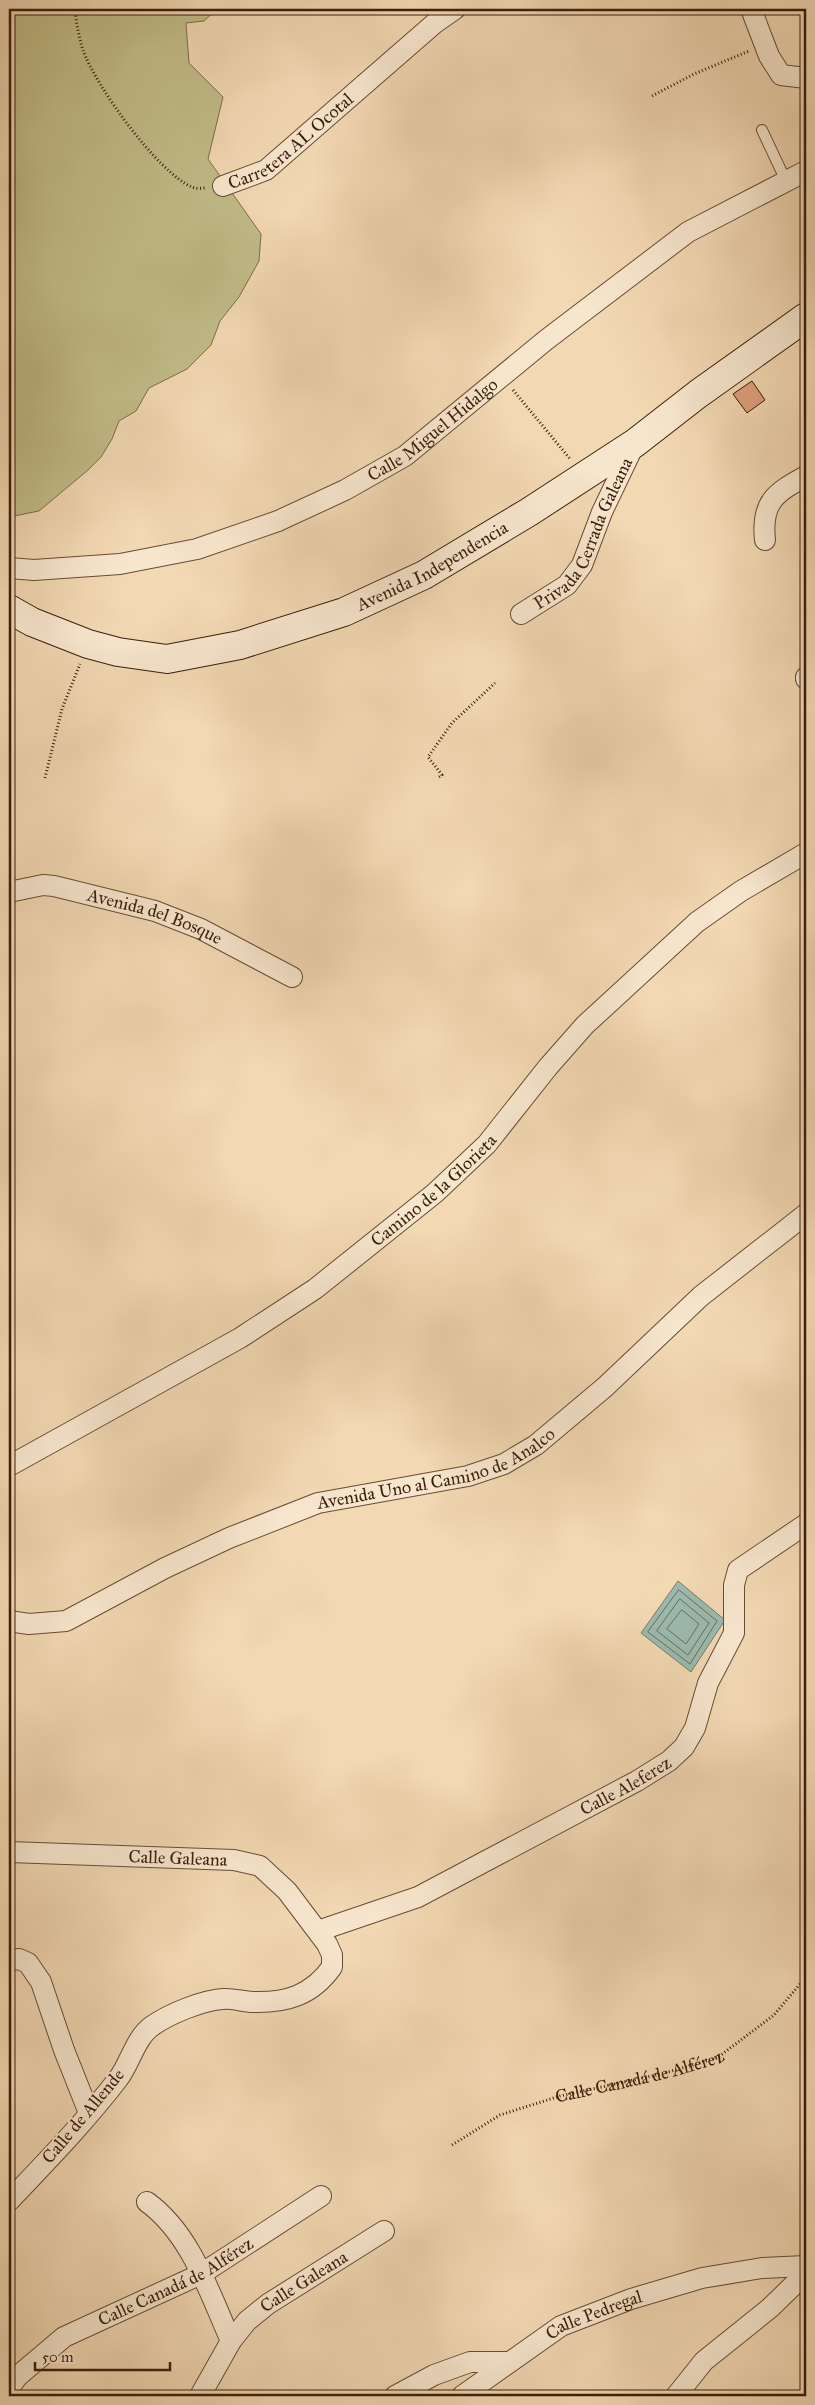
<svg xmlns="http://www.w3.org/2000/svg" width="815" height="2405" font-family="'IM FELL Great Primer',serif">
	<style>
		.green { fill: #c1bc88; stroke: #7e6d49 }
		.water { fill: #9bbaae; stroke: #757c6c }
		.lines { fill: none; stroke-linecap: round; stroke-linejoin: round }
		.shore { stroke: #6b6c5c; stroke-width: 1 }
		.building { fill: #df9f7c; stroke: #3b1e0a }
		.lane-casing { stroke: #694c34; stroke-width: 12 }
		.street-casing { stroke: #694c34; stroke-width: 22 }
		.secondary-casing { stroke: #3b1e0a; stroke-width: 30 }
		.path { stroke: #3b1e0a; stroke-width: 3; stroke-dasharray: 1 2.5; stroke-linecap: butt }
		.lane { stroke: #f7e6ce; stroke-width: 10 }
		.street { stroke: #f7e6ce; stroke-width: 20 }
		.secondary { stroke: #f7e6ce; stroke-width: 28 }
		.labels { text-anchor: middle; stroke-width: 4; stroke-linejoin: round; paint-order: stroke }
		.street-label { font-size: 18px; fill: #3b1e0a; stroke: #f7e6ce }
	</style>
	<rect width="100%" height="100%" fill="#f2d8b3"/>
	<filter id="stains"><feTurbulence type="fractalNoise" baseFrequency=".004" numOctaves="4"/><feColorMatrix values="0 0 0 0 .2 0 0 0 0 .09 0 0 0 0 .02 0 0 0 .5 -.17"/></filter>
	<radialGradient id="worn" r=".72"><stop offset=".6" stop-color="#630" stop-opacity="0"/><stop offset="1" stop-color="#630" stop-opacity=".3"/></radialGradient>
	<!-- green -->
	<path class="green" d="M9 9H217L204 21 186 23 189 63 223 97 208 159 261 234 259 261 239 297 220 321 211 345 187 369 149 388 136 411 119 421 112 439 101 457 88 470 39 511 9 517Z"/>
	<!-- water -->
	<path class="water" d="M678 1581 725 1620 691 1672 641 1633Z"/>
	<g class="lines">
		<!-- shore -->
		<g class="shore">
			<path d="M679 1590 717 1621 690 1664 648 1632Z"/>
			<path d="M680 1599 709 1623 688 1655 657 1631Z"/>
			<path d="M682 1610 699 1624 686 1644 667 1629Z"/>
		</g>
	</g>
	<!-- building -->
	<path class="building" d="M752 381 765 400 747 413 733 394Z"/>
	<g class="lines">
		<!-- lane casing -->
		<g class="lane-casing">
			<path id="lane" d="M762 130 786 181"/>
		</g>
		<!-- street casing -->
		<g class="street-casing">
			<g id="street">
				<path d="M751 9 769 56 781 75 806 78"/>
				<path id="s2" d="M223 186 266 170 435 23 455 9"/>
				<path d="M765 540C761 502 775 493 806 476"/>
				<path id="s3" d="M9 568 34 570 120 564 197 549 278 521 345 490 405 456 546 340 688 232 806 171"/>
				<path id="s4" d="M521 614 567 585 582 565 602 512 635 443"/>
				<path d="M806 677V679"/>
				<path id="s5" d="M9 892 43 885 54 886 155 911 201 929 292 977"/>
				<path id="s6" d="M9 1466 240 1338 315 1289 435 1193 487 1144 548 1067 585 1025 697 922 741 891 806 853"/>
				<path id="s7" d="M9 1621 29 1624 66 1621 165 1568 229 1538 318 1503 468 1476 504 1464 536 1445 605 1387 701 1296 806 1214"/>
				<path id="s8" d="M9 1852 234 1860 260 1866 287 1891 327 1944 332 1955V1967C312 1995 287 2003 253 2002 243 2002 233 1998 223 1999 203 2000 169 2014 152 2026 135 2038 130 2064 118 2079 85 2122 46 2162 9 2201"/>
				<path id="s9" d="M318 1931 418 1897 637 1781 669 1761 684 1747 695 1728 708 1683 734 1633V1585L738 1570 806 1524"/>
				<path d="M9 1960 19 1959 28 1963 41 1982 64 2050 89 2113"/>
				<path d="M147 2202C191 2234 209 2292 231 2341"/>
				<path id="s10" d="M9 2388 18 2376 64 2337 201 2274 321 2196"/>
				<path id="s11" d="M200 2396 231 2341 247 2321 268 2304 384 2231"/>
				<path d="M395 2396 434 2375 470 2362H507"/>
				<path id="s12" d="M462 2396 561 2326 631 2299 702 2278 762 2268 806 2266"/>
				<path d="M676 2396 704 2361 770 2308 806 2273"/>
			</g>
		</g>
		<!-- secondary casing -->
		<g class="secondary-casing">
			<g id="secondary">
				<path id="s13" d="M9 609 32 622 88 644 118 652 167 659 240 645 344 612 424 575 529 512 635 443 698 394 806 317"/>
			</g>
		</g>
		<!-- path -->
		<g class="path">
			<path d="M75 9C76 22 79 38 83 50 95 85 158 173 192 187 196 189 202 188 207 188"/>
			<path d="M652 96 694 74 749 51"/>
			<path d="M513 390 571 460"/>
			<path d="M439 777 442 775 428 757 452 723 495 683"/>
			<path d="M45 778 62 709 80 664"/>
			<path id="s1" d="M452 2145 500 2115 560 2096 661 2074 717 2058 774 2015 806 1977"/>
		</g>
		<!-- lane -->
		<use href="#lane" class="lane"/>
		<!-- street -->
		<use href="#street" class="street"/>
		<!-- secondary -->
		<use href="#secondary" class="secondary"/>
	</g>
	<g class="labels">
		<!-- street labels -->
		<g class="street-label">
			<text dy="6" stroke="none"><textPath href="#s2" startOffset="82">Carretera AL Ocotal</textPath></text>
			<text dy="6" stroke="none"><textPath href="#s3" startOffset="456">Calle Miguel Hidalgo</textPath></text>
			<text dy="6" stroke="none"><textPath href="#s4" startOffset="106">Privada Cerrada Galeana</textPath></text>
			<text dy="6" stroke="none"><textPath href="#s13" startOffset="450">Avenida Independencia</textPath></text>
			<text dy="6" stroke="none"><textPath href="#s5" startOffset="151">Avenida del Bosque</textPath></text>
			<text dy="6" stroke="none"><textPath href="#s6" startOffset="508">Camino de la Glorieta</textPath></text>
			<text dy="6" stroke="none"><textPath href="#s7" startOffset="460">Avenida Uno al Camino de Analco</textPath></text>
			<text dy="6" stroke="none"><textPath href="#s9" startOffset="341">Calle Aleferez</textPath></text>
			<text dy="6" stroke="none"><textPath href="#s8" startOffset="169">Calle Galeana</textPath></text>
			<text dy="6" stroke="none"><textPath href="#s1" startOffset="201">Calle Canadá de Alférez</textPath></text>
			<text transform="translate(83 2116) rotate(-50)" y="6">Calle de Allende</text>
			<text dy="6" stroke="none"><textPath href="#s10" startOffset="200">Calle Canadá de Alférez</textPath></text>
			<text dy="6" stroke="none"><textPath href="#s11" startOffset="158">Calle Galeana</textPath></text>
			<text dy="6" stroke="none"><textPath href="#s12" startOffset="156">Calle Pedregal</textPath></text>
		</g>
	</g>
	<!-- margin -->
	<rect width="815" height="2405" fill="none" stroke="#f2d8b3" stroke-width="30"/>
	<rect x="10" y="10" width="795" height="2385" fill="none" stroke="#3b1e0a" stroke-width="2.5"/>
	<rect x="15" y="15" width="785" height="2375" fill="none" stroke="#3b1e0a"/>
	<!-- scale -->
	<path d="M35 2362v8h135v-8" fill="none" stroke="#3b1e0a" stroke-width="2.5"/>
	<text x="42" y="2362" font-size="15" fill="#3b1e0a" stroke="#f7e6ce" stroke-width="4" paint-order="stroke">50 m</text>
	<rect width="100%" height="100%" filter="url(#stains)"/>
	<rect width="100%" height="100%" fill="url(#worn)"/>
</svg>
